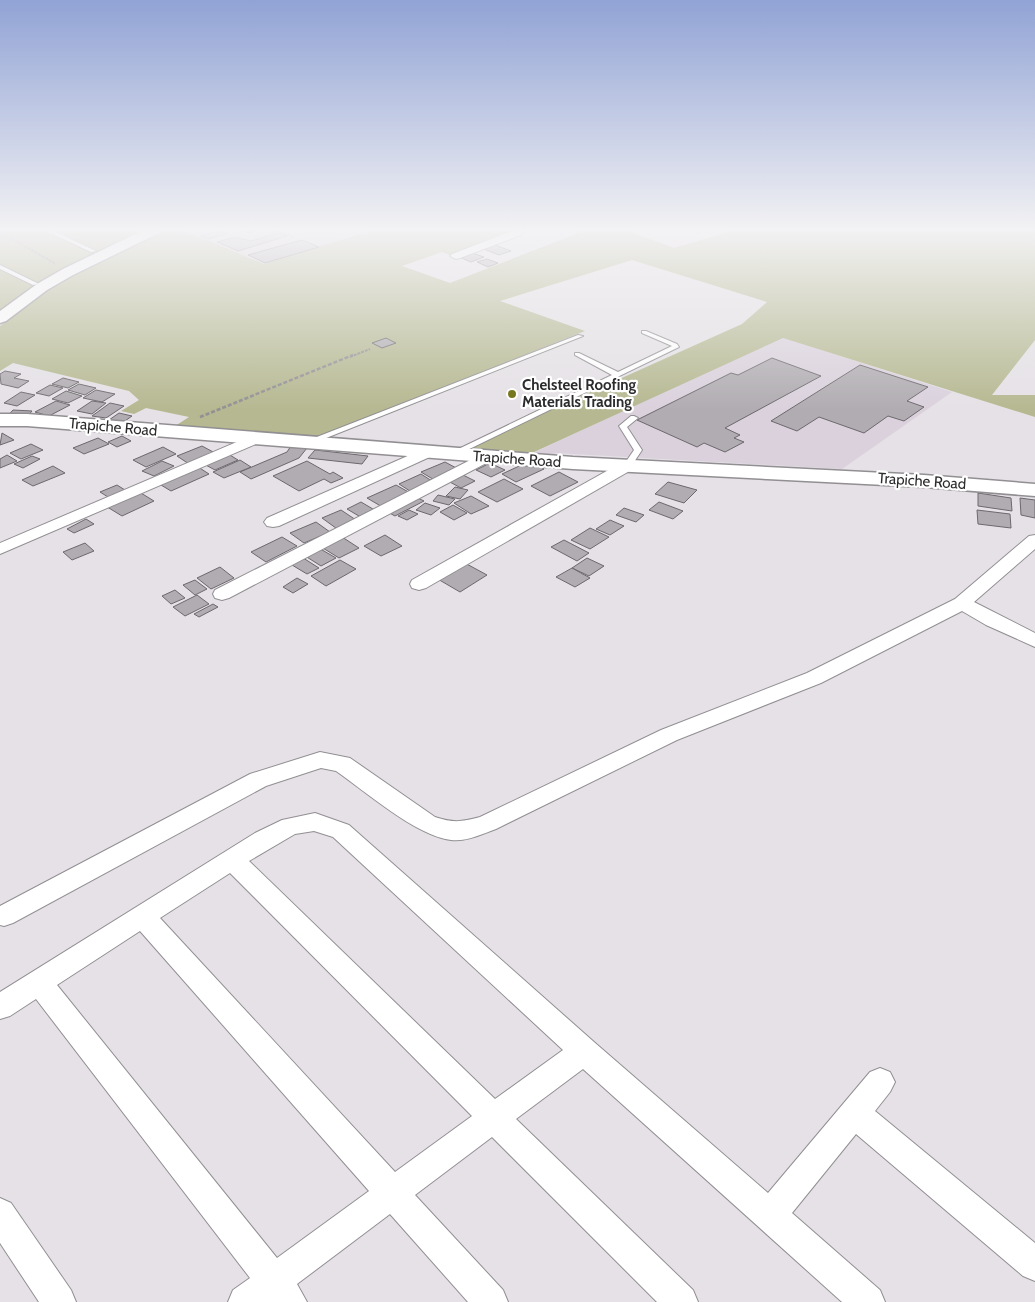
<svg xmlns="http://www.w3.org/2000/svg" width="1035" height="1302" font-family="Cabin,sans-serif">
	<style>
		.built { fill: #dad1dc }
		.green { fill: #b5b890 }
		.building { fill: #b0acb1; stroke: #6c686d }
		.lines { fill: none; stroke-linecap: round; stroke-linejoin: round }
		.service-casing { stroke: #928f93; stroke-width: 2 }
		.minor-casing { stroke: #928f93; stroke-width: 2 }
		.tertiary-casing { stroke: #928f93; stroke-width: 3 }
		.path-far1 { stroke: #929093; stroke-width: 2; stroke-dasharray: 3 1; stroke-linecap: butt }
		.path { stroke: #929093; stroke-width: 2.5; stroke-dasharray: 4 2; stroke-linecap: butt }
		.service { fill: #fff; fill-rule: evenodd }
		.minor { fill: #fff; fill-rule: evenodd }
		.tertiary { fill: #fff; fill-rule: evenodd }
		.poi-dot { fill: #75761d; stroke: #fff; stroke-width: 2 }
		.labels { text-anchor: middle; stroke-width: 4.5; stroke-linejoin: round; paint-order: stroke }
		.far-poi-label { font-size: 15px; font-weight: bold; fill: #2c2b2d; stroke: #fff; text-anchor: start }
		.far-street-label { font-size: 15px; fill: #2c2b2d; stroke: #fff }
	</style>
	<rect width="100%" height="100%" fill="#e5e1e6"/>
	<!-- built -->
	<g class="built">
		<path d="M178 228H379L264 264Z"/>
		<path d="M781 337 952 392 842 469 556 453 547 457 529 455Z"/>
	</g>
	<!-- green -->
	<g class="green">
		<path d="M0 228H150L59 271 35 284 0 311Z"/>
		<path d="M166 228H178L264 264 379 228H536L455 257 442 252 402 266 450 283 581 232 568 228H620L674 248 742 228H1035V340L992 395H1035V417L783 338 532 453 514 458 452 454 742 324 767 302 632 260 500 301 585 331 315 439 172 428 189 417 146 408 134 414 121 411 139 400 129 391 13 363 0 371V326L59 282Z"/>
	</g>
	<!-- building -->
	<g class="building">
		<path d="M235 228H257L261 229 249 233Z"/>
		<path d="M220 230 228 233 209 239 201 236Z"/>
		<path d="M278 233 287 236 238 251 217 242 235 237 251 241Z"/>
		<path d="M302 240 319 247 265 263 248 255Z"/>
		<path d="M492 244 511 251 499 255 481 248Z"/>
		<path d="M472 253 484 257 471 262 459 257Z"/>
		<path d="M487 259 498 263 488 267 477 262Z"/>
		<path d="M386 338 396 343 382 348 372 343Z"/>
		<path d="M772 358 821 376 725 428 740 435 734 438 744 442 725 452 704 443 697 447 637 420 731 373 738 375Z"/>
		<path d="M860 365 928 387 907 401 924 407 904 421 888 416 864 433 819 417 797 431 771 421Z"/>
		<path d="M5 371 21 374 14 378 29 381 18 388 1 384 0 374Z"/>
		<path d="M63 378 79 382 68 388 52 384Z"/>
		<path d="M79 384 96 388 85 395 68 390Z"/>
		<path d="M50 385 63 388 49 396 36 393Z"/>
		<path d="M96 390 115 394 102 402 83 398Z"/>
		<path d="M66 391 82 396 68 403 52 399Z"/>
		<path d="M21 392 35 395 17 406 4 403Z"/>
		<path d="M56 401 70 405 49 416 35 412Z"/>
		<path d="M92 401 106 403 92 414 77 411Z"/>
		<path d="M110 403 124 406 106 418 92 416Z"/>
		<path d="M13 410 32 411 25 419 6 418Z"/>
		<path d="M119 413 132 416 122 423 109 420Z"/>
		<path d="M2 433 14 440 0 445Z"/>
		<path d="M122 436 131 441 117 447 108 442Z"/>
		<path d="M98 438 109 444 84 454 73 448Z"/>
		<path d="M31 444 43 450 21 459 10 453Z"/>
		<path d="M202 446 215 453 189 464 177 456Z"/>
		<path d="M291 446 307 448 299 458 251 479 240 472 287 452Z"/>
		<path d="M163 447 176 454 146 467 133 460Z"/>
		<path d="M315 450 368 456 362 464 308 458Z"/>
		<path d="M225 452 238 460 215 470 202 463Z"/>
		<path d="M7 455 17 461 0 468V459Z"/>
		<path d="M32 456 40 459 23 468 14 464Z"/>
		<path d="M240 460 251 467 224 478 213 472Z"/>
		<path d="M162 461 174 466 154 476 142 471Z"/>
		<path d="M307 461 330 474 333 472 343 478 331 483 324 479 299 491 273 476Z"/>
		<path d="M530 461 544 469 516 482 502 474Z"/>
		<path d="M445 462 460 470 436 481 421 472Z"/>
		<path d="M490 463 505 470 491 477 476 470Z"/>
		<path d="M195 465 209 474 171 491 156 482Z"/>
		<path d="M53 466 65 473 33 486 22 480Z"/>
		<path d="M559 472 578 482 550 496 531 486Z"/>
		<path d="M421 474 435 483 413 493 399 484Z"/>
		<path d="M461 474 475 481 461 488 448 481Z"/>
		<path d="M504 479 523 489 497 502 478 492Z"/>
		<path d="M668 482 697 490 684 503 655 494Z"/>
		<path d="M117 485 125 490 108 497 100 492Z"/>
		<path d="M396 485 412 494 384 508 367 498Z"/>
		<path d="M455 487 468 490 460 499 446 496Z"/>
		<path d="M136 490 154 501 122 516 104 505Z"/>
		<path d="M978 493 1011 498 1012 511 978 506Z"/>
		<path d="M438 495 455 499 449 505 433 501Z"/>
		<path d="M414 496 424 501 395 516 386 511Z"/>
		<path d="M471 496 489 506 471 514 454 503Z"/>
		<path d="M1020 498 1035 500V518L1021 515Z"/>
		<path d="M361 502 378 512 364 519 347 509Z"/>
		<path d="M659 502 683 511 673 519 649 510Z"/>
		<path d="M425 503 440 508 431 515 416 510Z"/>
		<path d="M453 505 467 513 454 520 440 512Z"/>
		<path d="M624 508 644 515 636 522 616 515Z"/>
		<path d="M341 510 359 522 340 531 322 518Z"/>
		<path d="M409 510 418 514 407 520 398 516Z"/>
		<path d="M977 510 1010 514 1011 528 978 524Z"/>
		<path d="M86 519 94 524 74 533 67 529Z"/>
		<path d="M610 520 624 526 610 535 596 529Z"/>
		<path d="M316 522 330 532 304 543 290 533Z"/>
		<path d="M590 528 609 537 590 549 571 540Z"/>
		<path d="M339 535 359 548 339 558 318 545Z"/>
		<path d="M385 535 402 546 381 556 364 546Z"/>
		<path d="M282 537 297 546 266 562 251 552Z"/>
		<path d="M564 540 589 553 577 561 551 547Z"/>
		<path d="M85 543 94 551 72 560 63 552Z"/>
		<path d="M317 547 336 558 321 566 302 554Z"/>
		<path d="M300 556 319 568 307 574 287 562Z"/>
		<path d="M587 558 604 566 589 576 572 568Z"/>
		<path d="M340 560 356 569 326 586 311 576Z"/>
		<path d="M463 562 487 575 460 592 436 578Z"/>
		<path d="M220 567 234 578 211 589 197 578Z"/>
		<path d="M572 568 590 578 575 587 556 577Z"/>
		<path d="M297 578 308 584 293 593 283 587Z"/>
		<path d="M195 580 207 589 195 595 183 585Z"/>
		<path d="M175 590 185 598 171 604 162 596Z"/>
		<path d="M197 595 209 604 185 616 173 607Z"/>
		<path d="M213 604 218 607 199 617 194 614Z"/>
	</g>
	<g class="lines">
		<!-- service casing -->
		<g class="service-casing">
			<g id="service">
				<path d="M40 228H47L96 251 91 252Z"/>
				<path d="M0 265 37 283 38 284 33 285 0 269Z"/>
				<path d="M642 331H646L677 344 679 347 455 456H452L448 454 612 375 575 355V353H579L618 372 672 346 642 333Z"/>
				<path d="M578 335 583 336 311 444H305L304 442Z"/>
				<path d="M631 416H634L638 418 627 427 642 450 630 468H627L623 466 634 450 619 426Z"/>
			</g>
		</g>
		<!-- minor casing -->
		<g class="minor-casing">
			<g id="minor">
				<path d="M509 228H521L523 231 521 235 460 258 456 259 450 256 452 254 512 231Z"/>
				<path d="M258 433 263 435 266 438 263 441 0 554V543Z"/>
				<path d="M428 447 434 449 436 452 434 455 279 526 273 527 267 526 264 522 267 518Z"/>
				<path d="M488 451 494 453 496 456 494 459 229 598 222 600 215 598 213 594 215 590Z"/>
				<path d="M627 461 633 463 635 466 633 469 426 588 419 590 412 588 410 584 412 580 621 463Z"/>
				<path d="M1035 535V549L974 602 1035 633V647L986 625 962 611 821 683 677 740 496 829C482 834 466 842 451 840 416 836 365 791 336 771L321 768 266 786 13 923 4 926 0 925V906L250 774 320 752 350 758 435 817C453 823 461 822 480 817L661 730 807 673 955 599 1029 536Z"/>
				<path d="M315 813 349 825 594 1042 768 1193 870 1072 880 1068 890 1072 895 1082 890 1092 875 1111 1035 1243V1281L1023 1276 856 1134 792 1213 880 1290 885 1302H842L583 1069 516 1119 693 1290 698 1302H657L492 1137 415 1195 503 1290 508 1302H468L390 1214 297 1284 307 1302H228L233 1290 250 1278 36 999 10 1016 0 1019V992L255 833 282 820ZM314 831 333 837 563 1050 495 1099 249 861 295 834ZM230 873 472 1116 395 1172 160 918ZM140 931 369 1191 277 1258 57 985Z"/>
				<path d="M0 1198 11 1203 71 1290 76 1302H39L0 1243Z"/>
			</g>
		</g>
		<!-- tertiary casing -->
		<g class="tertiary-casing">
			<g id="tertiary">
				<path d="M148 228H165L163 231 73 275 47 290 6 321 0 323V311L37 284 63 269Z"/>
				<path d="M0 414H27L573 457 924 475 1035 484V496L924 487 573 469 27 426H0Z"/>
			</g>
		</g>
		<!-- path-far1 -->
		<g class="path-far1">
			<path d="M268 228 294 237"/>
			<path d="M173 229 193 237"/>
			<path d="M0 232 56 264"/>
			<path d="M350 357 370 349"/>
		</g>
		<!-- path -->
		<path class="path" d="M200 417 353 355"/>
		<!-- service -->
		<use href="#service" class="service"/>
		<!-- minor -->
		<use href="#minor" class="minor"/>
		<!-- tertiary -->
		<use href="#tertiary" class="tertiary"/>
	</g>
	<!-- sky -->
	<linearGradient id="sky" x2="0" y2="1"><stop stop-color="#91a3d5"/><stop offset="0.56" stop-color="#f3f2f4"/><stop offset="1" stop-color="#f3f2f4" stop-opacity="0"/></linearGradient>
	<rect width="1035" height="410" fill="url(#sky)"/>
	<!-- markers -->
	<circle class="poi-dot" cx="512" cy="394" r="5"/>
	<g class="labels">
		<!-- far-poi labels -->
		<g class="far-poi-label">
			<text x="522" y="390">Chelsteel Roofing<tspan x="522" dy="17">Materials Trading</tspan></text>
		</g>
		<!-- far-street labels -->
		<g class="far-street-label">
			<text transform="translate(113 427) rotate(5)" y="5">Trapiche Road</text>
			<text transform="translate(517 459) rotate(4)" y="5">Trapiche Road</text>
			<text transform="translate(922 481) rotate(4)" y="5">Trapiche Road</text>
		</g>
	</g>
</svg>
